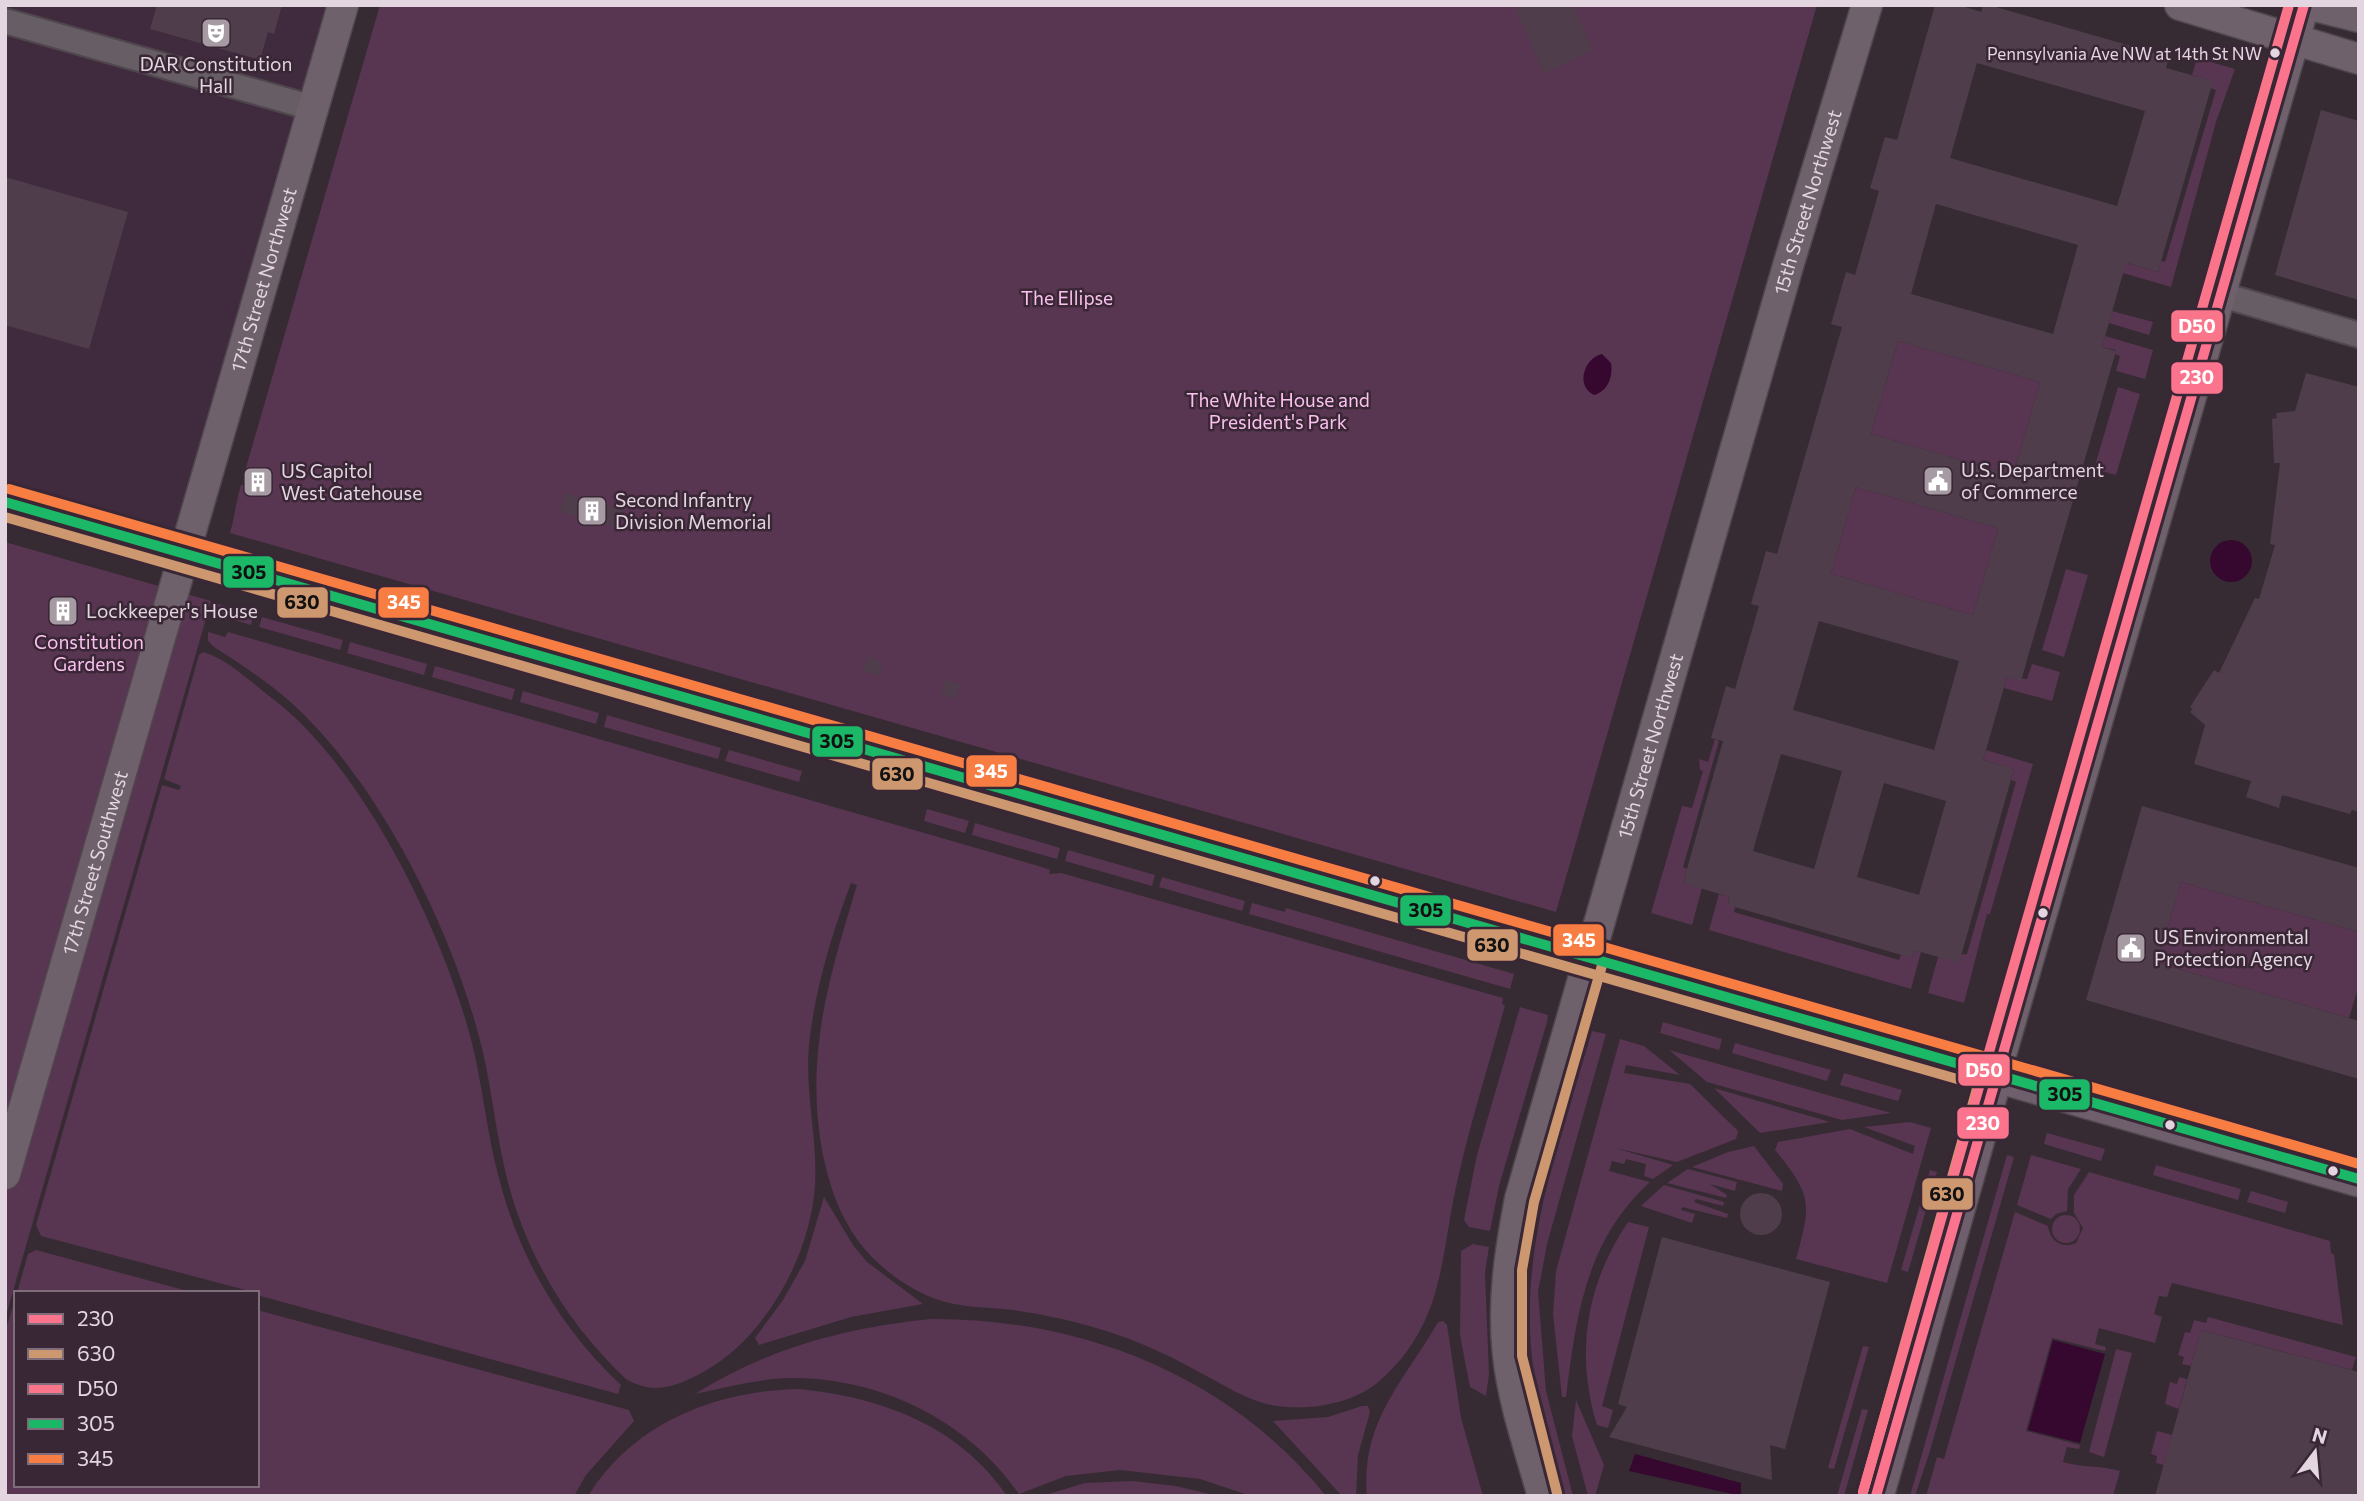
<svg xmlns="http://www.w3.org/2000/svg" width="2364" height="1501" font-family="Commissioner,sans-serif">
	<style>
		.built { fill: #402a3d }
		.green { fill: #583551 }
		.water { fill: #360830 }
		.building { fill: #4f3d4b; fill-rule: evenodd }
		.lines { fill: none; stroke-linecap: round; stroke-linejoin: round }
		.minor-casing { stroke: #50474e; stroke-width: 28 }
		.major-casing { stroke: #50474e; stroke-width: 33 }
		.highway-casing { stroke: #50474e; stroke-width: 38 }
		.minor { stroke: #665e64; stroke-width: 24 }
		.major { stroke: #6f616c; stroke-width: 30 }
		.highway { stroke: #6f5f6c; stroke-width: 35 }
		.bus-1-casing { stroke: #3a2736; stroke-width: 16 }
		.bus-2-casing { stroke: #3a2736; stroke-width: 16 }
		.bus-3-casing { stroke: #3a2736; stroke-width: 16 }
		.bus-4-casing { stroke: #3a2736; stroke-width: 16 }
		.bus-5-casing { stroke: #3a2736; stroke-width: 16 }
		.bus-1 { stroke: #fc738d; stroke-width: 10 }
		.bus-2 { stroke: #cd976f; stroke-width: 10 }
		.bus-3 { stroke: #fa758a; stroke-width: 10 }
		.bus-4 { stroke: #1ab867; stroke-width: 10 }
		.bus-5 { stroke: #f77d43; stroke-width: 10 }
		.bus-dot { fill: #e3d6e0; stroke: #3a2736; stroke-width: 2.5 }
		.labels { text-anchor: middle; stroke-width: 5; stroke-linejoin: round; paint-order: stroke }
		.bus-label { font-size: 17px; fill: #e3d6e0; stroke: #3a2736; text-anchor: end }
		.poi-label { font-size: 19px; fill: #e3d6e0; stroke: #3a2736; text-anchor: start }
		.street-label { font-size: 19px; fill: #e3d6e0; stroke: #3a2736 }
		.park-label { font-size: 19px; fill: #fac0ee; stroke: #3a2736 }
		.line-badge { stroke: #3a2736; stroke-width: 2.5 }
		.badge-label { font-size: 19px; text-anchor: middle; font-weight: bold; fill: #fff }
		.pale-badge-label { font-size: 19px; text-anchor: middle; font-weight: bold; fill: #111 }
	</style>
	<rect width="100%" height="100%" fill="#362b33"/>
	<!-- built -->
	<path class="built" d="M5 5H343L184 554 5 502Z"/>
	<!-- green -->
	<g class="green">
		<path d="M380 5H1817L1556 912 230 533C235 516 236 501 241 485H244L247 472 245 471Z"/>
		<path d="M2197 58 2235 69 2216 122 2171 287 2123 273 2126 263 2158 272 2161 261 2165 262 2216 90 2210 88 2212 81 2192 75Z"/>
		<path d="M2112 311 2153 322 2149 335 2109 323Z"/>
		<path d="M2105 336 2153 350 2145 379 2116 371 2120 356 2115 354 2116 350 2102 347Z"/>
		<path d="M1898 341 2040 382 2013 475 1871 434Z"/>
		<path d="M2118 387 2140 394 2116 475 2094 469Z"/>
		<path d="M1856 487 1998 528 1973 615 1831 574Z"/>
		<path d="M5 542 211 601 5 1319Z"/>
		<path d="M2066 569 2088 575 2064 657 2042 650Z"/>
		<path d="M214 603 254 614 251 625 213 614Z"/>
		<path d="M262 617 343 640 340 650 259 627Z"/>
		<path d="M208 632 225 637 228 632 1042 867 1050 870 1049 874 1061 873 1503 998 1502 1004 1505 1005C1490 1061 1472 1117 1459 1174 1440 1251 1447 1318 1384 1377 1357 1403 1313 1411 1277 1406 1248 1402 1223 1384 1197 1371 1172 1357 1145 1344 1118 1335 1084 1323 1048 1315 1013 1310 987 1307 959 1308 933 1298 905 1287 877 1266 859 1242 840 1217 829 1185 823 1155 804 1056 829 978 857 885L851 883C833 931 816 985 810 1037 803 1087 818 1135 815 1185 811 1254 766 1337 705 1371 678 1386 655 1396 626 1379 564 1321 520 1245 503 1161 495 1125 491 1088 483 1052 456 940 390 804 310 721 283 692 247 668 214 647L208 641Z"/>
		<path d="M350 642 427 664 424 675 347 653Z"/>
		<path d="M203 652C228 659 253 684 273 699 364 768 444 934 472 1043 483 1088 487 1134 499 1178 519 1258 561 1329 621 1385L618 1394 257 1295V1293L41 1236 36 1225 162 785 179 790 181 786 164 779 199 655Z"/>
		<path d="M2032 664 2060 672 2052 701 2004 688 2007 677 2027 679Z"/>
		<path d="M435 666 515 689 512 700 432 677Z"/>
		<path d="M523 691 599 713 596 724 520 702Z"/>
		<path d="M607 715 721 748 718 759 604 727Z"/>
		<path d="M1715 739 1719 741 1683 867 1687 869 1683 883 1702 888 1692 925 1651 913 1682 806 1692 808 1703 771 1700 770 1699 759 1708 762Z"/>
		<path d="M729 750 802 771 799 782 725 761Z"/>
		<path d="M1986 750 2033 764 1990 914H1987L1964 1003 1928 993 1938 957 1967 954 2016 782 2011 780 2014 769 1983 760Z"/>
		<path d="M927 809 969 821 965 833 924 821Z"/>
		<path d="M975 823 1060 848 1057 859 972 835Z"/>
		<path d="M1068 850 1155 875 1152 886 1065 861Z"/>
		<path d="M1162 877 1245 901 1242 911 1159 887Z"/>
		<path d="M2181 882 2359 932V985L2349 1018 2157 963Z"/>
		<path d="M1719 894 1730 897 1728 904 1735 907 1734 912 1899 960 1901 954 1912 957 1914 950 1921 952 1911 989 1709 930Z"/>
		<path d="M1252 903 1285 912 1286 908 1514 974 1510 989 1249 914Z"/>
		<path d="M1520 1007 1548 1015 1547 1022 1499 1186 1490 1231 1469 1227 1464 1220 1477 1155Z"/>
		<path d="M1663 1022 1722 1039 1719 1050 1660 1033Z"/>
		<path d="M1592 1031 1606 1034 1547 1244 1538 1292 1546 1391 1573 1496H1566C1554 1455 1540 1415 1534 1373 1516 1254 1559 1143 1592 1031Z"/>
		<path d="M1620 1039 1644 1046 1680 1075 1626 1065 1624 1073 1690 1084 1738 1131 1736 1139 1677 1162 1615 1148 1673 1165 1653 1179 1644 1176 1646 1164 1626 1159 1624 1164 1612 1161 1609 1171 1650 1182C1586 1240 1576 1316 1566 1397H1562L1553 1314 1556 1271Z"/>
		<path d="M1735 1043 1831 1070 1827 1081 1732 1053Z"/>
		<path d="M1669 1050 1891 1113 1842 1120 1707 1082Z"/>
		<path d="M1844 1073 1902 1090 1898 1101 1840 1085Z"/>
		<path d="M1714 1088 1830 1122 1760 1133Z"/>
		<path d="M1910 1122 1931 1128 1887 1283 1796 1259C1811 1204 1813 1196 1775 1150L1778 1142 1850 1129 1913 1154 1915 1146 1864 1127Z"/>
		<path d="M2047 1133 2105 1149 2101 1161 2044 1144Z"/>
		<path d="M1754 1146 1783 1184 1782 1191 1692 1167 1728 1152Z"/>
		<path d="M2007 1155 2014 1157 1929 1454 1915 1496H1910Z"/>
		<path d="M2031 1155 2081 1169 2068 1189 2067 1211 2056 1214 2051 1219 2017 1205Z"/>
		<path d="M2156 1165 2241 1189 2238 1200 2153 1175Z"/>
		<path d="M1688 1169 1737 1182 1735 1191 1710 1184 1727 1195 1726 1198 1667 1183Z"/>
		<path d="M1930 1170 1937 1172 1908 1272 1901 1270Z"/>
		<path d="M2089 1172 2330 1241 2331 1253 2334 1255 2343 1325 2172 1283 2167 1297 2159 1296 2154 1314 2162 1317 2155 1343 2099 1328 2095 1344 2106 1347 2105 1351 2052 1338 2026 1431 2080 1445 2079 1449 2067 1447 2063 1462C2083 1468 2099 1465 2120 1471L2113 1496H1926L1937 1457 1944 1459 1946 1452 2015 1212 2048 1226C2050 1241 2061 1249 2076 1243L2083 1228 2074 1213V1195Z"/>
		<path d="M1664 1185 1724 1202 1723 1206 1696 1199 1694 1202 1728 1214 1727 1218 1682 1207 1681 1210 1695 1214 1692 1223 1641 1206Z"/>
		<path d="M2251 1191 2288 1202 2285 1213 2247 1202Z"/>
		<path d="M824 1197 853 1245 867 1262 923 1304 851 1317 759 1345 755 1338 783 1300 805 1261Z"/>
		<circle cx="2066" cy="1229" r="14"/>
		<path d="M1628 1222 1649 1227 1602 1406 1613 1410 1608 1428 1597 1425C1575 1354 1586 1284 1628 1222Z"/>
		<path d="M1473 1244 1489 1247 1485 1273 1489 1374 1486 1396 1470 1387 1460 1335 1461 1251Z"/>
		<path d="M36 1250 195 1293H17L28 1254Z"/>
		<path d="M16 1296V1485H257V1310L629 1410 634 1421 586 1475 574 1496H5V1332Z"/>
		<path d="M2208 1317 2356 1357 2352 1370 2201 1330 2191 1366 2182 1364 2184 1357 2178 1355 2185 1332 2190 1333 2194 1320 2206 1323Z"/>
		<path d="M930 1319C1081 1318 1229 1375 1326 1496H1251L1200 1479 1120 1470 1066 1476 1019 1494C968 1420 879 1377 790 1378 757 1379 726 1387 695 1394 768 1348 845 1328 930 1319Z"/>
		<path d="M1443 1321 1447 1325 1461 1418 1483 1496H1367C1361 1420 1404 1382 1438 1322Z"/>
		<path d="M1863 1346 1869 1347 1834 1469 1828 1468Z"/>
		<path d="M2116 1349 2132 1353 2104 1457 2089 1452Z"/>
		<path d="M2179 1377 2187 1379 2179 1409 2165 1404 2170 1382 2177 1384Z"/>
		<path d="M798 1389C881 1397 958 1425 1007 1496H588C633 1423 715 1391 798 1389Z"/>
		<path d="M1576 1400 1604 1465 1595 1496H1588L1572 1436Z"/>
		<path d="M1362 1406H1368L1370 1412 1358 1455 1356 1496H1342L1273 1421 1328 1417Z"/>
		<path d="M1862 1409 1868 1410 1844 1496H1837Z"/>
		<path d="M2157 1431 2172 1435 2164 1465 2156 1463 2157 1456 2151 1454Z"/>
		<path d="M1132 1481 1176 1486 1218 1496H1042L1085 1483Z"/>
	</g>
	<!-- water -->
	<g class="water">
		<path d="M1602 354 1611 363C1613 377 1608 391 1594 395 1575 386 1584 358 1602 354Z"/>
		<circle cx="2231" cy="561" r="21"/>
		<path d="M2053 1340 2105 1354 2080 1443 2028 1430Z"/>
		<path d="M1635 1454 1741 1483V1496L1629 1471Z"/>
	</g>
	<!-- building -->
	<g class="building">
		<path d="M157 5H282L274 34 268 32 260 60 150 29Z"/>
		<path d="M1514 5H1573L1593 50 1544 74Z"/>
		<path d="M1935 5H1959L1981 12 1983 5H1989L2169 57 2166 68 2213 81 2158 272 2127 263 2122 277 2102 347 2116 351 2021 681 2007 677 1983 760 2014 769 1959 963 1914 950 1912 958 1728 905 1730 897 1683 883 1723 741 1711 738 1726 686 1735 689 1759 606 1751 604 1766 551 1777 554 1842 327 1831 324 1846 272 1855 275 1879 191 1870 188 1885 137 1897 140ZM1977 63 2145 111 2117 206 1950 158ZM1936 204 2078 245 2053 334 1911 294ZM1898 341 2040 382 2013 475 1871 434ZM1856 487 1998 528 1973 615 1831 574ZM1819 621 1959 661 1934 750 1793 710ZM1781 754 1842 771 1814 869 1753 851ZM1884 783 1946 801 1919 895 1857 877Z"/>
		<path d="M2321 110 2359 121V300L2275 275Z"/>
		<path d="M5 177 128 212 89 349 5 325Z"/>
		<path d="M2306 373 2359 387V812L2352 810 2350 814 2282 795 2279 808 2246 797 2251 781 2194 764 2205 725 2190 712 2193 709 2190 707 2214 670 2219 673 2255 598 2259 599 2275 545 2270 544 2280 463H2274L2272 419 2277 418 2276 413 2295 411Z"/>
		<path d="M565 493 624 510 619 529 560 512Z"/>
		<path d="M52 599 78 607 74 623 48 615Z"/>
		<path d="M868 657 883 662 879 676 863 671Z"/>
		<path d="M945 680 961 684 956 699 941 694Z"/>
		<path d="M2142 806 2359 868V932L2181 882 2157 963 2359 1021V1079L2086 1000Z"/>
		<circle cx="1761" cy="1214" r="21"/>
		<path d="M1662 1237 1830 1282 1785 1449 1770 1445 1772 1480 1609 1437 1627 1407 1618 1404Z"/>
		<path d="M2201 1330 2359 1372V1496H2155Z"/>
	</g>
	<g class="lines">
		<!-- minor casing -->
		<g class="minor-casing">
			<g id="minor">
				<path d="M5 21 313 108"/>
				<path d="M2219 294 2359 335"/>
			</g>
		</g>
		<!-- major casing -->
		<g class="major-casing">
			<g id="major">
				<path d="M2180 5 2359 59"/>
				<path d="M2311 5 2359 17"/>
				<path d="M1995 1075 2304 5"/>
				<path id="s1" d="M5 1174 343 5"/>
				<path id="s2" d="M1543 1496C1530 1450 1513 1402 1508 1355 1502 1302 1510 1251 1520 1199L1788 266 1867 5"/>
			</g>
		</g>
		<!-- highway casing -->
		<g class="highway-casing">
			<g id="highway">
				<path d="M5 502 2359 1179"/>
				<path d="M1876 1496 1995 1075"/>
			</g>
		</g>
		<!-- minor -->
		<use href="#minor" class="minor"/>
		<!-- major -->
		<use href="#major" class="major"/>
		<!-- highway -->
		<use href="#highway" class="highway"/>
		<!-- bus-1 casing -->
		<g class="bus-1-casing">
			<path id="bus-1" d="M1876 1496 2304 5"/>
		</g>
		<!-- bus-2 casing -->
		<g class="bus-2-casing">
			<g id="bus-2">
				<path d="M5 517 1978 1085 1863 1492"/>
				<path d="M1557 1493 1522 1356V1270L1534 1202 1603 962"/>
			</g>
		</g>
		<!-- bus-3 casing -->
		<g class="bus-3-casing">
			<path id="bus-3" d="M1863 1492 2289 5"/>
		</g>
		<!-- bus-4 casing -->
		<g class="bus-4-casing">
			<path id="bus-4" d="M5 502 2359 1179"/>
		</g>
		<!-- bus-5 casing -->
		<g class="bus-5-casing">
			<path id="bus-5" d="M9 489 2359 1164"/>
		</g>
		<!-- bus-1 -->
		<use href="#bus-1" class="bus-1"/>
		<!-- bus-2 -->
		<use href="#bus-2" class="bus-2"/>
		<!-- bus-3 -->
		<use href="#bus-3" class="bus-3"/>
		<!-- bus-4 -->
		<use href="#bus-4" class="bus-4"/>
		<!-- bus-5 -->
		<use href="#bus-5" class="bus-5"/>
	</g>
	<!-- icons -->
	<defs>
		<g id="theatre-square" transform="scale(1.575)"><rect x="-9" y="-9" width="18" height="18" rx="4" fill="#a69aa3" stroke="#3a2736"/><path d="M-5-5.5Q0-4 5-5.5V0Q5 5 0 6Q-5 5-5 0ZM-3.3-2.5H-1v1.5H-3.3ZM1-2.5H3.3v1.5H1ZM-2.8 1Q0 5.5 2.8 1Z" fill="#fff"/></g>
		<g id="civic-square" transform="scale(1.575)"><rect x="-9" y="-9" width="18" height="18" rx="4" fill="#a69aa3" stroke="#3a2736"/><path d="M-.6-6.5H3V-4.5H.6V-3L4-1V1h2V6H-6V1h2V-1L-.6-3ZM-1.2 2.5V6h2.4V2.5Z" fill="#fff"/></g>
		<g id="building-square" transform="scale(1.575)"><rect x="-9" y="-9" width="18" height="18" rx="4" fill="#a69aa3" stroke="#3a2736"/><path d="M-4-6H4V6H1V3H-1V6H-4ZM-2.5-4.3h1.7v1.8h-1.7ZM.8-4.3h1.7v1.8H.8ZM-2.5-1h1.7V.8h-1.7ZM.8-1h1.7V.8H.8Z" fill="#fff"/></g>
	</defs>
	<g fill-rule="evenodd">
		<use href="#theatre-square" x="216" y="33"/>
		<use href="#civic-square" x="1938" y="481"/>
		<use href="#building-square" x="258" y="482"/>
		<use href="#building-square" x="592" y="511"/>
		<use href="#building-square" x="63" y="611"/>
		<use href="#civic-square" x="2131" y="948"/>
	</g>
	<!-- markers -->
	<g class="bus-dot">
		<circle cx="2275" cy="53" r="6"/>
		<circle cx="1375" cy="881" r="6"/>
		<circle cx="2043" cy="913" r="6"/>
		<circle cx="2170" cy="1125" r="6"/>
		<circle cx="2333" cy="1171" r="6"/>
	</g>
	<g class="labels">
		<!-- bus labels -->
		<g class="bus-label">
			<text x="2262" y="60">Pennsylvania Ave NW at 14th St NW</text>
		</g>
		<!-- poi labels -->
		<g class="poi-label">
			<text x="216" y="71" text-anchor="middle">DAR Constitution<tspan x="216" dy="22">Hall</tspan></text>
			<text x="1961" y="477">U.S. Department<tspan x="1961" dy="22">of Commerce</tspan></text>
			<text x="281" y="478">US Capitol<tspan x="281" dy="22">West Gatehouse</tspan></text>
			<text x="615" y="507">Second Infantry<tspan x="615" dy="22">Division Memorial</tspan></text>
			<text x="86" y="618">Lockkeeper's House</text>
			<text x="2154" y="944">US Environmental<tspan x="2154" dy="22">Protection Agency</tspan></text>
		</g>
		<!-- street labels -->
		<g class="street-label">
			<text dy="7" stroke="none"><textPath href="#s2" startOffset="1340">15th Street Northwest</textPath></text>
			<text dy="7" stroke="none"><textPath href="#s1" startOffset="931">17th Street Northwest</textPath></text>
			<text dy="7" stroke="none"><textPath href="#s2" startOffset="774">15th Street Northwest</textPath></text>
			<text dy="7" stroke="none"><textPath href="#s1" startOffset="324">17th Street Southwest</textPath></text>
		</g>
		<!-- park labels -->
		<g class="park-label">
			<text x="1067" y="305">The Ellipse</text>
			<text x="1278" y="407">The White House and<tspan x="1278" dy="22">President's Park</tspan></text>
			<text x="89" y="649">Constitution<tspan x="89" dy="22">Gardens</tspan></text>
		</g>
	</g>
	<g class="line-badge">
		<rect x="2170" y="309" width="54" height="34" rx="7" fill="#fa758a"/>
		<rect x="2170" y="361" width="54" height="34" rx="7" fill="#fc738d"/>
		<rect x="222" y="555" width="53" height="34" rx="7" fill="#1ab867"/>
		<rect x="377" y="586" width="53" height="33" rx="7" fill="#f77d43"/>
		<rect x="276" y="586" width="53" height="33" rx="7" fill="#cd976f"/>
		<rect x="811" y="725" width="53" height="33" rx="7" fill="#1ab867"/>
		<rect x="965" y="754" width="53" height="34" rx="7" fill="#f77d43"/>
		<rect x="871" y="757" width="53" height="34" rx="7" fill="#cd976f"/>
		<rect x="1399" y="894" width="53" height="33" rx="7" fill="#1ab867"/>
		<rect x="1552" y="923" width="53" height="34" rx="7" fill="#f77d43"/>
		<rect x="1466" y="928" width="53" height="34" rx="7" fill="#cd976f"/>
		<rect x="1957" y="1053" width="54" height="34" rx="7" fill="#fa758a"/>
		<rect x="2038" y="1078" width="53" height="33" rx="7" fill="#1ab867"/>
		<rect x="1956" y="1106" width="54" height="34" rx="7" fill="#fc738d"/>
		<rect x="1921" y="1177" width="53" height="34" rx="7" fill="#cd976f"/>
	</g>
	<g class="badge-label">
		<text x="2197" y="333">D50</text>
		<text x="2197" y="384">230</text>
		<text x="404" y="609">345</text>
		<text x="991" y="778">345</text>
		<text x="1579" y="947">345</text>
		<text x="1984" y="1077">D50</text>
		<text x="1983" y="1130">230</text>
	</g>
	<g class="pale-badge-label">
		<text x="249" y="579">305</text>
		<text x="302" y="609">630</text>
		<text x="837" y="748">305</text>
		<text x="897" y="781">630</text>
		<text x="1426" y="917">305</text>
		<text x="1492" y="952">630</text>
		<text x="2065" y="1101">305</text>
		<text x="1947" y="1201">630</text>
	</g>
	<!-- border -->
	<rect width="2364" height="1501" fill="none" stroke="#e3d6e0" stroke-width="14"/>
	<!-- legend -->
	<rect x="14" y="1291" width="245" height="196" fill="#3a2736" stroke="#7e6d7a" stroke-width="2"/>
	<rect x="28" y="1314" width="35" height="10" fill="#fc738d" stroke="#7e6d7a" stroke-width="2"/>
	<text x="77" y="1326" font-size="21" fill="#e3d6e0">230</text>
	<rect x="28" y="1349" width="35" height="10" fill="#cd976f" stroke="#7e6d7a" stroke-width="2"/>
	<text x="77" y="1361" font-size="21" fill="#e3d6e0">630</text>
	<rect x="28" y="1384" width="35" height="10" fill="#fa758a" stroke="#7e6d7a" stroke-width="2"/>
	<text x="77" y="1396" font-size="21" fill="#e3d6e0">D50</text>
	<rect x="28" y="1419" width="35" height="10" fill="#1ab867" stroke="#7e6d7a" stroke-width="2"/>
	<text x="77" y="1431" font-size="21" fill="#e3d6e0">305</text>
	<rect x="28" y="1454" width="35" height="10" fill="#f77d43" stroke="#7e6d7a" stroke-width="2"/>
	<text x="77" y="1466" font-size="21" fill="#e3d6e0">345</text>
	<!-- north arrow -->
	<g transform="translate(2315 1452) rotate(16)" stroke="#3a2736" stroke-width="5" paint-order="stroke">
	<path d="M0-5L12 26L0 18L-12 26Z" fill="#e3d6e0"/>
	<text y="-10" font-size="19" font-weight="bold" text-anchor="middle" fill="#e3d6e0">N</text>
	</g>
</svg>
